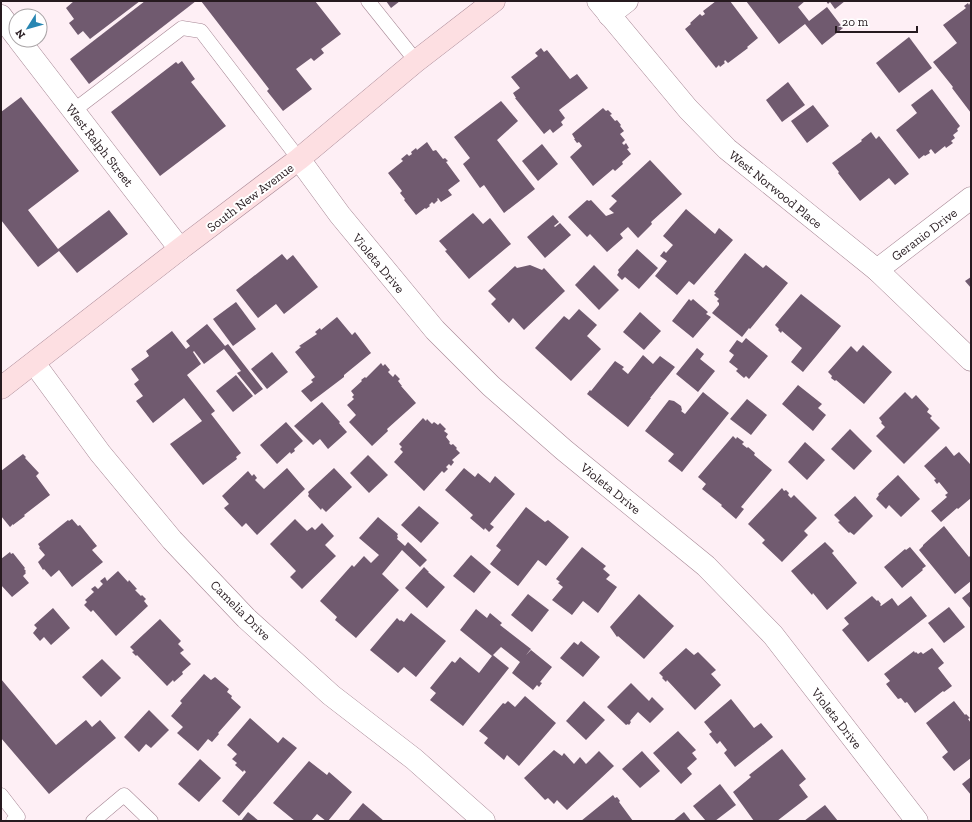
<svg xmlns="http://www.w3.org/2000/svg" width="972" height="822" font-family="'Zilla Slab',serif">
	<style>
		.building { fill: #705a6f }
		.lines { fill: none; stroke-linecap: round; stroke-linejoin: round }
		.lane-casing { stroke: #a68694; stroke-width: 15 }
		.street-casing { stroke: #a68694; stroke-width: 23 }
		.secondary-casing { stroke: #a68694; stroke-width: 23 }
		.lane { stroke: #fff; stroke-width: 14 }
		.street { stroke: #fff; stroke-width: 22 }
		.secondary { stroke: #fddfe2; stroke-width: 22 }
		.labels { text-anchor: middle; stroke-width: 4; stroke-linejoin: round; paint-order: stroke }
		.street-label { font-size: 13px; fill: #261a1f; stroke: #fff }
	</style>
	<rect width="100%" height="100%" fill="#feeff5"/>
	<!-- building -->
	<g class="building">
		<path d="M74 1H140L90 39 83 31 78 35 69 23 74 19 66 8Z"/>
		<path d="M145 1H196L89 84 70 59Z"/>
		<path d="M201 1H315L341 34 321 49 324 53 314 61 311 58 296 69 312 89 283 111 267 91 269 89Z"/>
		<path d="M386 1H400L391 8Z"/>
		<path d="M716 1H730L758 38 747 47 748 48 728 63 725 60 724 62 725 63 720 67 719 65 716 68 685 29 691 24 690 23 700 14 702 16 705 14 703 11Z"/>
		<path d="M746 1H805L798 7 809 21 827 7 843 28 822 45 805 24 779 44Z"/>
		<path d="M826 1H845L835 9 830 2 828 4Z"/>
		<path d="M968 3 969 5 970 3 971 4V38L970 39 971 40V113L952 88 953 87 933 62 957 43 943 25 966 8 964 6Z"/>
		<path d="M909 37 932 68 899 93 876 63Z"/>
		<path d="M541 48 544 52 547 50 570 79 577 74 588 88 559 110 565 118 561 122 563 125 553 133 550 129 544 134 515 98H516L513 93 520 88 511 77 538 56 535 53Z"/>
		<path d="M182 61 195 79 191 82 226 126 160 176 111 112 176 62 178 64Z"/>
		<path d="M788 82 805 105 782 122 766 100Z"/>
		<path d="M932 89 960 126 957 129 958 131 953 135 955 138 951 141 953 143 946 148 945 146 935 154 931 149 929 151 930 153 925 156 924 155 919 159 896 130 917 113 911 105Z"/>
		<path d="M21 97 79 171 28 210 58 249 109 210 128 234 77 273 59 251 38 267 1 220V112Z"/>
		<path d="M501 101 518 121 497 140 535 189 504 213 484 185 480 188 463 164 470 158 454 137Z"/>
		<path d="M813 105 829 126 807 143 791 121Z"/>
		<path d="M603 108 606 111 608 110 612 114 610 115 615 121 617 120 621 125 620 126 624 131 620 134 625 140 622 143 624 145 626 143 629 148 627 149 631 154 622 162 623 164 615 171 613 169 593 186 570 157 582 146 579 142 577 143 574 139H575L572 134Z"/>
		<path d="M871 132 876 139 879 136 909 174 895 185 889 178 860 201 838 173 839 172 832 163 862 141 861 140Z"/>
		<path d="M427 142 433 151 436 150 443 159 445 158 448 161 446 162 460 181 448 190 452 195 441 202 438 198 437 199 438 200 434 204 432 202 429 205 430 206 426 209 425 208 416 215 404 200 405 199 400 193 402 191 388 173 403 161 401 159 407 154 409 156 412 154 411 152 416 148 417 150Z"/>
		<path d="M542 144 558 164 538 181 522 161Z"/>
		<path d="M650 160 682 194 651 222 652 224 638 238 628 227 620 234 623 238 607 252 590 234 587 237 568 217 587 200 589 201 591 200 606 216 614 213 609 209 617 201 611 196Z"/>
		<path d="M686 209 715 234 719 228 733 240 694 285 689 281 677 295 655 276 667 261 660 256 664 251 666 253 673 245 663 236Z"/>
		<path d="M473 213 483 224 490 218 511 244 469 279 445 251 447 250 439 241Z"/>
		<path d="M553 215 559 222 554 226 555 227 560 223 571 235 545 258 527 237Z"/>
		<path d="M637 249 658 268 639 289 625 277 622 280 617 275 619 272 618 270Z"/>
		<path d="M745 253 763 268 766 265 788 283 750 329 749 328 742 337 712 313 719 305V303L717 301 719 299 714 295 716 293 714 292Z"/>
		<path d="M282 254 287 260 293 255 318 287 284 314 276 304 258 318 236 290Z"/>
		<path d="M530 265 542 270 544 268 565 291 524 330 513 318 509 323 491 304 496 299 488 291 515 266 517 268Z"/>
		<path d="M594 265 619 290 599 310 575 285Z"/>
		<path d="M971 277V288L965 281Z"/>
		<path d="M801 294 841 326 803 372 791 362 802 348 782 331 781 333 778 330 779 329 775 325Z"/>
		<path d="M689 299 691 301 693 299 708 312 706 314 711 317 693 338 672 321Z"/>
		<path d="M236 302 256 329 233 346 213 319Z"/>
		<path d="M579 309 597 325 587 336 601 349 571 381 535 348 564 316 569 320Z"/>
		<path d="M640 312 661 331 644 350 623 332Z"/>
		<path d="M337 317 352 335 355 332 371 353 344 375V377L311 402 301 391 313 382 311 380 315 377 295 352 301 347 299 346 317 334 315 332 320 328 321 330Z"/>
		<path d="M207 324 225 346 228 344 263 389 255 395 237 373 241 371 224 349 204 364 194 351 193 352 201 364 187 375 215 411 211 414 241 453 236 457 237 459 203 485 170 444 202 421 184 398 153 423 136 401 143 396 134 384 139 380 131 369 149 356 146 351 172 331 186 349 190 346 186 341Z"/>
		<path d="M746 338 768 356 749 379 746 376 744 378 736 371 738 369 729 362 734 355 729 351 737 340 742 343Z"/>
		<path d="M863 345 892 372 864 404 836 380 835 381 831 378 832 376 828 372 851 346 857 352Z"/>
		<path d="M697 348 704 354 700 359 715 371 698 392 676 374Z"/>
		<path d="M272 352 288 372 267 389 251 369Z"/>
		<path d="M643 355 653 364 660 356 675 367 650 398H651L628 427 587 394 590 390 591 391 615 361 624 367 622 369 628 374Z"/>
		<path d="M381 363 383 366 385 364 390 370 388 372 393 377 395 374 400 379 398 381 402 386H401L416 403 387 429 388 431 372 446 349 422 356 415 347 405 354 399 352 397 354 395 351 391 362 381 361 380 365 377 366 378Z"/>
		<path d="M236 375 253 396 233 412 216 391Z"/>
		<path d="M798 385 822 404 818 408 826 415 813 431 782 404Z"/>
		<path d="M703 392 729 413 682 472 668 461 674 454 645 431 669 400 674 401 681 406 682 410 681 411 685 414Z"/>
		<path d="M905 392 912 399 916 395 929 409 927 412 932 416 930 418 940 428 904 464 876 436 885 427 881 423 882 422 879 418Z"/>
		<path d="M747 399 767 415 751 435 730 419Z"/>
		<path d="M322 402 340 422 339 423 347 432 328 449 320 439 313 445 294 426Z"/>
		<path d="M423 418 426 421 427 419 432 424 434 422 438 425 440 423 446 429 444 431 448 434 446 437 450 442 449 443 451 445 453 444 457 448 456 449 460 453 452 460 454 462 451 466 449 464 446 467 448 469 444 473 442 471 424 491 394 462 403 452 400 449 402 447 399 444Z"/>
		<path d="M286 422 303 441 294 449 295 451 291 454 290 452 277 464 260 445Z"/>
		<path d="M850 429 872 451 854 470 831 449Z"/>
		<path d="M733 436 736 439 737 437 744 442 742 444 747 448 748 447 755 453 754 455 772 470 741 507 744 509 736 519 721 506 722 505 702 489 706 484 698 477Z"/>
		<path d="M805 442 825 460 807 480 788 462Z"/>
		<path d="M946 446 954 456 959 452 970 464 971 463V498L958 509 957 508 941 522 931 511 947 497 945 495 948 493 939 482 937 484 934 480 936 479 924 466Z"/>
		<path d="M23 454 26 457 25 458 39 473 36 476 50 495 24 515 25 516 13 525V524L10 527 1 516V471Z"/>
		<path d="M368 455 388 475 369 493 350 473Z"/>
		<path d="M287 468 305 489 257 535 246 523 242 527 224 508 229 504 222 496 248 471 252 476 254 474 257 478 255 480 264 489Z"/>
		<path d="M334 468 352 487 326 512 322 508 321 510 308 496 309 494 308 492Z"/>
		<path d="M464 468 475 477 478 473 490 483 495 476 515 494 490 524 494 527 489 532 485 528 484 530 470 518 473 515 445 490Z"/>
		<path d="M898 475 920 499 901 517 889 505 886 509 876 499 879 495 878 494Z"/>
		<path d="M782 488 784 491 786 490 789 493 788 495 791 498 794 495 817 518 804 531 808 535 782 562 762 543 765 540 748 524Z"/>
		<path d="M855 496 873 516 854 535 850 532 849 533 838 522 840 521 834 515Z"/>
		<path d="M419 506 439 523 421 543 401 525Z"/>
		<path d="M526 507 545 522 548 520 569 537 546 566 538 560 518 586 490 564 501 550 496 546Z"/>
		<path d="M378 517 398 534 397 536 398 537 397 539 405 546 408 542 427 560 420 567 402 550 382 574 399 590 356 638 335 620 337 617 320 601 352 565 354 567 364 556 371 563 379 555 359 538Z"/>
		<path d="M72 519 78 526 80 525 97 546 92 550 103 562 72 587 59 570 51 577 44 569 43 570 38 562 45 555 39 548 40 547 38 544 68 520 69 521Z"/>
		<path d="M295 519 307 531 312 527 315 530 322 523 334 536 325 545 336 556 302 589 290 577 296 571 270 544Z"/>
		<path d="M944 526 969 557 971 555V581L955 594 919 550 923 546V545Z"/>
		<path d="M825 542 834 551 832 553 857 583 827 610 813 593 812 595 791 571Z"/>
		<path d="M582 547 606 566 603 569 610 575 606 579 617 587 598 613 583 601 572 615 552 600 563 587 558 583 560 582 556 579Z"/>
		<path d="M910 547 926 566 922 569 923 570 902 588 884 567 905 549 906 550Z"/>
		<path d="M10 552 11 554 13 553 25 568 24 569 26 571 25 572 26 573 23 576 29 583 12 597 1 585V559Z"/>
		<path d="M471 555 491 572 474 593 453 576Z"/>
		<path d="M424 567 429 572H428L445 587 427 608 405 588Z"/>
		<path d="M118 571 128 582 129 580 137 589 135 590 141 596 142 595 146 599 144 601 148 606 116 636 93 610 91 612 84 605 87 602 85 600 94 592 91 589 95 586 98 589 103 584 100 581 105 577 107 581Z"/>
		<path d="M971 591V609L962 598Z"/>
		<path d="M528 594 549 610 532 632 511 615Z"/>
		<path d="M639 594 674 626 644 659 618 636 617 637 610 627Z"/>
		<path d="M872 596 877 601 878 600 881 604 880 605 881 606 892 598 898 606 911 596 927 616 868 662 842 630 849 624 844 618Z"/>
		<path d="M949 607 965 627 944 643 928 623Z"/>
		<path d="M53 608 70 628 51 645 44 637 40 641 33 633 37 628 34 625Z"/>
		<path d="M476 609 487 618 490 613 502 623 500 625 531 649 526 655 531 650 552 667 540 682 542 683 539 687 537 685 533 690 512 673 520 662 501 647 493 655 509 668 463 726 430 700 436 693 430 688 452 661 455 663 460 657 479 673 492 656 460 630Z"/>
		<path d="M411 613 446 641 416 677 404 667 398 673 370 650 397 618 400 621 401 620 404 622Z"/>
		<path d="M160 619 181 641 178 644 184 650 180 653 191 664 182 672 183 674 174 682 173 680 167 686 137 655 136 656 132 652 134 651 130 647Z"/>
		<path d="M581 641 600 657 583 677 560 658 574 642 578 645Z"/>
		<path d="M686 648 694 655 698 652 716 670 711 674 721 685 695 710 667 680 666 682 662 678 663 677 659 673Z"/>
		<path d="M932 648 944 663 938 668 952 686 944 692 943 691 915 713 907 702 905 703 901 698 898 699 886 684 890 681 884 674 914 651 915 653 916 652 918 654 921 652 923 654Z"/>
		<path d="M102 659 121 678 101 697 82 677Z"/>
		<path d="M204 674 211 680 215 677 229 689 227 692 232 696 231 698 241 707 218 733 219 734 212 742 208 739 198 751 177 733 183 727 171 716 182 703 180 701Z"/>
		<path d="M1 679 56 745 86 720 92 727 100 720 116 738 49 794 1 738Z"/>
		<path d="M631 683 649 701 652 697 664 709 650 723 638 712 630 721 631 722 629 725 628 724 626 725 607 707Z"/>
		<path d="M525 696 556 723 519 766 507 755 504 760 484 743 488 738 479 731 503 703 505 704 508 701 515 707Z"/>
		<path d="M731 699 754 728 761 723 773 737 735 767 724 753 727 750 720 741 717 744 709 734 712 732 704 722Z"/>
		<path d="M584 701 605 720 586 740 566 721Z"/>
		<path d="M954 701 965 715 966 714 970 718 968 719 971 723V758L954 771 942 757 948 752 926 723Z"/>
		<path d="M149 710 169 730 151 748 146 744 139 752 124 737Z"/>
		<path d="M250 718 278 743 283 737 297 748 239 816 222 801 246 772 244 770 243 772 235 765 237 763 232 759 237 754 227 745Z"/>
		<path d="M678 731 696 750 692 753 697 759 687 768 692 774 681 784 653 753Z"/>
		<path d="M782 749 806 779 799 785 808 797 777 821H754L733 792 751 777 749 775Z"/>
		<path d="M554 750 562 756 564 753 574 764 580 757 586 764 599 751 614 766 567 810 557 800 554 804 548 798 545 800 524 778Z"/>
		<path d="M642 751 660 771 640 788 622 769Z"/>
		<path d="M200 759 221 778 199 802 178 784Z"/>
		<path d="M309 761 327 775 329 772 352 792 328 821H326L317 814 311 821H295L273 803Z"/>
		<path d="M971 777V795L962 784Z"/>
		<path d="M720 784 736 805 715 821H706L693 806Z"/>
		<path d="M613 795 615 798 617 797 620 801 619 802 633 821H581Z"/>
		<path d="M363 803 384 821H348Z"/>
		<path d="M825 805 838 821H804Z"/>
		<path d="M248 812 259 821H241Z"/>
		<path d="M684 812 691 821H673Z"/>
	</g>
	<g class="lines">
		<!-- lane casing -->
		<g class="lane-casing">
			<g id="lane">
				<path d="M368 1 416 61"/>
				<path d="M73 111 182 28 201 31 299 159"/>
				<path d="M1 795 18 817 13 821"/>
				<path d="M93 821 124 795 151 821"/>
			</g>
		</g>
		<!-- street casing -->
		<g class="street-casing">
			<g id="street">
				<path d="M598 1 688 109 727 149 877 270 971 360"/>
				<path d="M609 15 627 1"/>
				<path d="M1 16 16 36"/>
				<path d="M19 40 180 249"/>
				<path d="M299 159 340 215 435 330 491 386 564 450 706 566 773 635 917 821"/>
				<path d="M877 270 971 198"/>
				<path d="M34 363 100 453 172 540 246 618 331 695 414 759 484 821"/>
			</g>
		</g>
		<!-- secondary casing -->
		<g class="secondary-casing">
			<path id="secondary" d="M1 388 180 249 299 159 415 62 494 1"/>
		</g>
		<!-- lane -->
		<use href="#lane" class="lane"/>
		<!-- street -->
		<use href="#street" class="street"/>
		<!-- secondary -->
		<use href="#secondary" class="secondary"/>
	</g>
	<g class="labels">
		<!-- street labels -->
		<g class="street-label">
			<text transform="translate(100 145) rotate(52)" y="5">West Ralph Street</text>
			<text transform="translate(776 189) rotate(39)" y="5">West Norwood Place</text>
			<text transform="translate(250 197) rotate(-37)" y="5">South New Avenue</text>
			<text transform="translate(924 234) rotate(-37)" y="5">Geranio Drive</text>
			<text transform="translate(379 263) rotate(50)" y="5">Violeta Drive</text>
			<text transform="translate(611 488) rotate(39)" y="5">Violeta Drive</text>
			<text transform="translate(241 610) rotate(45)" y="5">Camelia Drive</text>
			<text transform="translate(837 718) rotate(52)" y="5">Violeta Drive</text>
		</g>
	</g>
	<!-- border -->
	<rect width="972" height="822" fill="none" stroke="#261a1f" stroke-width="4"/>
	<!-- north arrow -->
	<g transform="translate(28 28) rotate(233)"><circle r="19" fill="#ffffff" stroke="#a8a3a5"/>
	<path d="M0-3L7 15L0 10L-7 15Z" fill="#2886b2"/>
	<text y="-6" font-size="11" font-weight="bold" text-anchor="middle" fill="#261a1f">N</text>
	</g>
	<!-- scale -->
	<path d="M836 26v6h81v-6" fill="none" stroke="#261a1f" stroke-width="2"/>
	<text x="842" y="26" font-size="12" fill="#261a1f" stroke="#ffffff" stroke-width="3" paint-order="stroke">20 m</text>
</svg>
